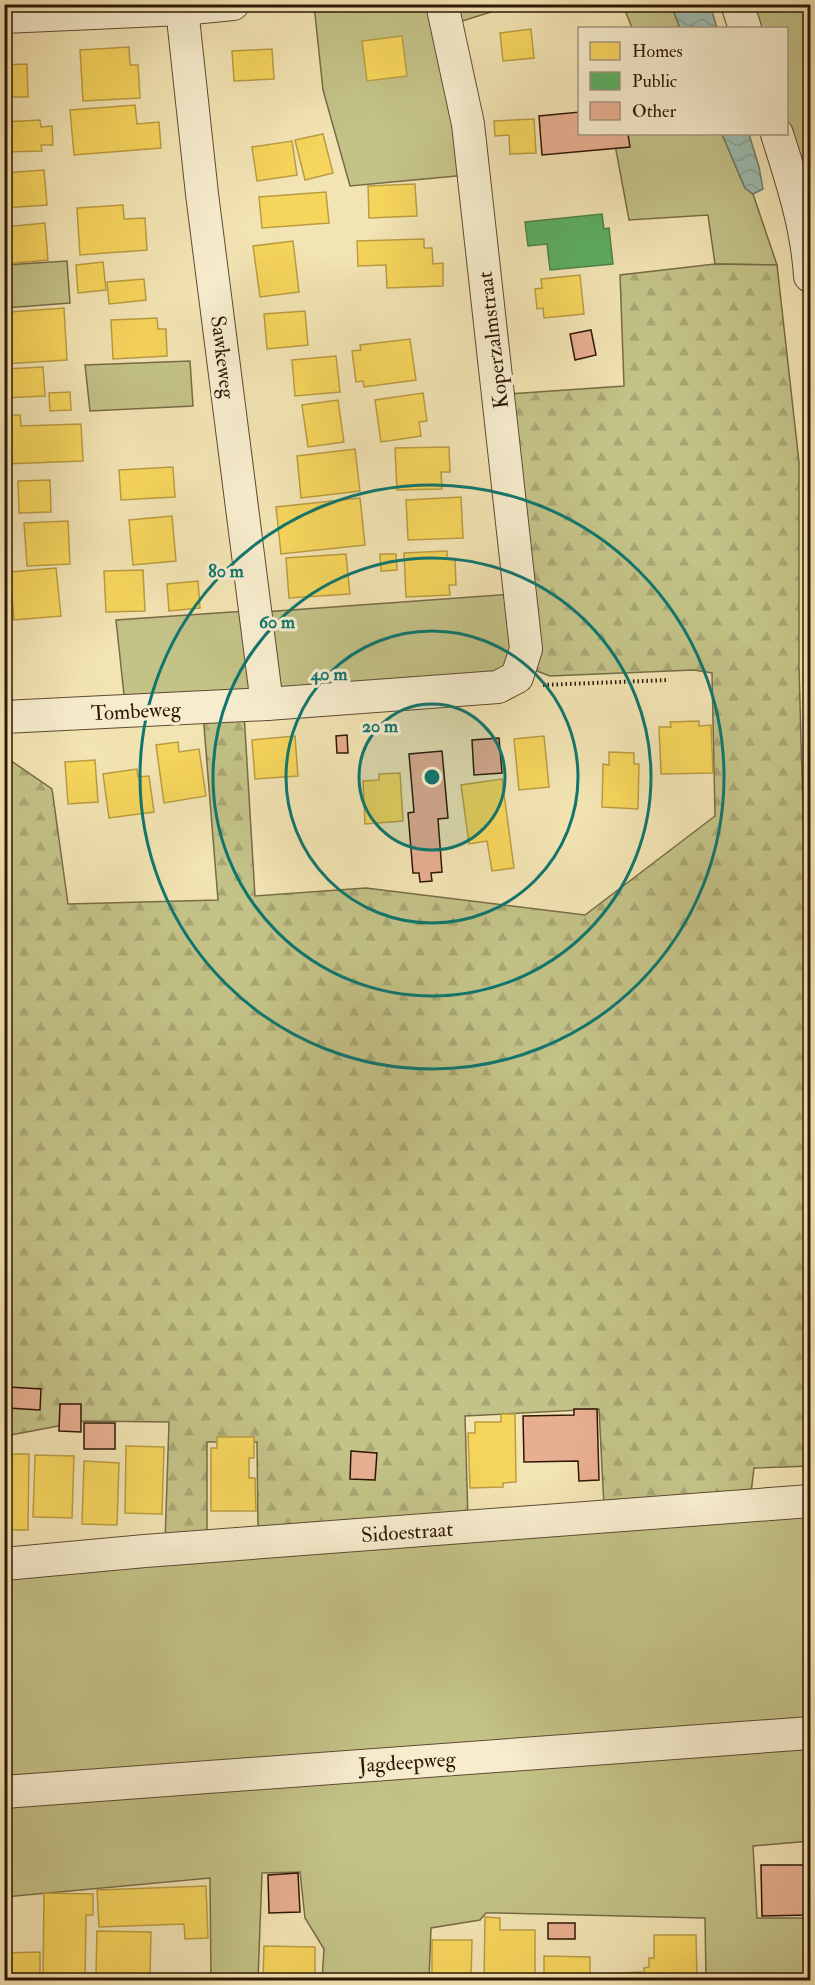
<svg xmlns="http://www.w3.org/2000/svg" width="815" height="1985" font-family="'IM FELL Double Pica',serif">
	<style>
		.green { fill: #c3c287; stroke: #786c46; stroke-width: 1.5 }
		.forest { fill: url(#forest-firs); stroke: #786c46; stroke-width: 1.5 }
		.water { fill: url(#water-waves); stroke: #717b6c; stroke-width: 1.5 }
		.homes { fill: #f6d55c; stroke: #ba9c42; stroke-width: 1.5 }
		.public { fill: #5aae61; stroke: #4d8145; stroke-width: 1.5 }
		.building { fill: #e8ae90; stroke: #2e1704; stroke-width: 1.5 }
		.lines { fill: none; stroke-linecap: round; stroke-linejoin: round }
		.minor-casing { stroke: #5f4a30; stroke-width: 34 }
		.path { stroke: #2e1704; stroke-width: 4; stroke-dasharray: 1.5 3; stroke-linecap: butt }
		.minor { stroke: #f7edce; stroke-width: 32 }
		.ring { fill: none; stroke: #0f766e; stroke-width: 3 }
		.labels { text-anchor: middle; stroke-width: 6; stroke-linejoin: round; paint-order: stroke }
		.street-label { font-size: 21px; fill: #2e1704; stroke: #f7edce }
		.centre { fill: #0f766e; stroke: #f7edce; stroke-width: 3 }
		.ring-label { font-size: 18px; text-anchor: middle; font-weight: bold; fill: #0f766e; stroke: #f7edce; stroke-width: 6; stroke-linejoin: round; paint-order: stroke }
	</style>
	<defs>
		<pattern id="forest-firs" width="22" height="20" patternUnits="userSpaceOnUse" patternTransform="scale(1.5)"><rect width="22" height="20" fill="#c3c287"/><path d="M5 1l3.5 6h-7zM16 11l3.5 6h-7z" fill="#a8a673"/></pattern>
		<pattern id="water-waves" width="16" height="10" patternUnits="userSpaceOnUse" patternTransform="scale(1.5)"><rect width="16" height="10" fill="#9dbeb2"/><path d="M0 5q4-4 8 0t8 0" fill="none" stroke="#88a397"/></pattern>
	</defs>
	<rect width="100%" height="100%" fill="#f3e4b3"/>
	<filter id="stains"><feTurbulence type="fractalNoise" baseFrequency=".00333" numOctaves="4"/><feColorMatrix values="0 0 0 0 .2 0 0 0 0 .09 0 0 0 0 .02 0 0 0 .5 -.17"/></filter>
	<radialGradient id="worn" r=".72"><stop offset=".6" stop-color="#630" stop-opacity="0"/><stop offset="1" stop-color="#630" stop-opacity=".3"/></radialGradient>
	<!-- green -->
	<g class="green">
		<path d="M451 4 513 5 456 23Z"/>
		<path d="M314 5H431L467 175 350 186 323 90Z"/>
		<path d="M623 5H671L680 28H632Z"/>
		<path d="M747 5H810V189L787 119 786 28H755Z"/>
		<path d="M613 134H722L745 188 753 194 777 265 715 264 708 215 629 220Z"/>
		<path d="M67 261 70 303 5 308V265Z"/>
		<path d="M190 361 193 406 90 411 85 365Z"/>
		<path d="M515 594 519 644 506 671 290 694 278 685 264 612Z"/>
		<path d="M246 611 258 665 248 692 125 704 116 620Z"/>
		<path d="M810 1510V1841L753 1846 757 1918H810V1980H706L705 1918 497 1913H486L480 1920 431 1928 429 1980H322L324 1949 305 1918 300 1872 262 1873 258 1980H211L210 1878 5 1897V1572Z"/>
	</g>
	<!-- forest -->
	<path class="forest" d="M715 264 777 265 799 462V667L810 1067V1466L754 1468 751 1493 604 1507 599 1409 465 1416 468 1519 258 1534 257 1442H207V1540L165 1543 169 1422 85 1421 5 1436 4 756 52 789 68 904 218 900 203 714 244 713 255 896 366 888 585 915 715 816 712 673 694 670 550 676 529 668 507 394 624 386 620 275Z"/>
	<!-- water -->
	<g class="water">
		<path d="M671 5H710L717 28H680Z"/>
		<path d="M722 134H749L759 167 763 189 753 194 745 188Z"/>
	</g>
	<!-- homes -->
	<g class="homes">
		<path d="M531 29 534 58 503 61 500 33Z"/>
		<path d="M402 36 407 76 367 81 362 41Z"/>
		<path d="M129 47 130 65H138L140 98 83 101 80 50Z"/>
		<path d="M272 49 274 79 234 81 232 51Z"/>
		<path d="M27 64 28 97H4V65Z"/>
		<path d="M135 105 137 124 159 122 161 148 74 155 70 110Z"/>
		<path d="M534 119 536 153 510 154 509 135 495 136 494 121Z"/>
		<path d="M40 120 41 127 52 126 53 145H41L42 151 4 152V122Z"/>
		<path d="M323 134 333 173 305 180 295 140Z"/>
		<path d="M292 141 297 175 257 181 252 147Z"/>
		<path d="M44 170 47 205 4 208V173Z"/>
		<path d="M415 184 417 216 369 218 368 186Z"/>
		<path d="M326 192 329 223 262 228 259 197Z"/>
		<path d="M123 205 124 219 145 218 147 250 80 255 77 208Z"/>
		<path d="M45 223 48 260 4 264V227Z"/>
		<path d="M424 239V248H432L433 264 443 263V286L387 288 386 265 358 266 357 241Z"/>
		<path d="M293 241 299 292 260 297 253 246Z"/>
		<path d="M103 262 106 290 78 293 76 265Z"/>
		<path d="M580 275 584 314 544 318 543 308 537 309 535 289 542 288 541 279Z"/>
		<path d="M144 279 146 300 109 304 107 282Z"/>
		<path d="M64 308 67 360 4 364V336L11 335 9 312Z"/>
		<path d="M305 311 308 345 267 349 264 314Z"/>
		<path d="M157 318 158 329H166L167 356 113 359 111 320Z"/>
		<path d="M410 339 416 380 364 387 363 381 356 382 352 351 361 350 360 345Z"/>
		<path d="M336 356 340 392 295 396 292 360Z"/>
		<path d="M43 367 45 396 4 398V369Z"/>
		<path d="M70 392 71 410 50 411 49 393Z"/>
		<path d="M423 393 427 421 419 422 421 436 381 442 375 400Z"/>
		<path d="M338 400 344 442 308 447 302 405Z"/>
		<path d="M4 415H20L21 426 81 424 83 461 4 464Z"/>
		<path d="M449 447 450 472H441L442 489 397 490 395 448Z"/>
		<path d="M355 449 360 491 301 498 297 456Z"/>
		<path d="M173 467 175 497 121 500 119 470Z"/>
		<path d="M50 480 51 512 19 513 18 481Z"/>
		<path d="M461 497 463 538 408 540 406 500Z"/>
		<path d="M360 498 365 545 281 554 276 507Z"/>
		<path d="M172 516 176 561 133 565 129 520Z"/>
		<path d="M68 521 70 564 27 566 24 523Z"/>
		<path d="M447 551V559H455L456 585H449L450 595 406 597 404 553Z"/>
		<path d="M346 554 350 594 289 598 286 558Z"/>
		<path d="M380 554H396L397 570 381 571Z"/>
		<path d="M56 568 61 616 14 620 10 572Z"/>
		<path d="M143 570 145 611 106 612 104 571Z"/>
		<path d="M198 581 200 608 169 611 167 584Z"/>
		<path d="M699 721V726L711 725 713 773 661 774 659 727H671L670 722Z"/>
		<path d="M295 736 298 776 255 779 252 740Z"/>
		<path d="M544 736 549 787 519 790 514 739Z"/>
		<path d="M178 742 179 752 199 749 206 796 164 803 156 745Z"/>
		<path d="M609 752 634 753V764H639L638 809 602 807 603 764 609 765Z"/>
		<path d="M95 760 98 802 68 804 65 762Z"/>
		<path d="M137 769 138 777 149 776 154 812 109 818 103 774Z"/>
		<path d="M400 773 403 821 365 824 363 781 379 780V774Z"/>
		<path d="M502 779 514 868 492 871 487 841 469 844 461 785Z"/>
		<path d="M501 1414H515L516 1482 503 1483V1487L470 1488 468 1433H475V1422H501Z"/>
		<path d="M217 1437H254V1458H249V1478H255L256 1511H211V1448H217Z"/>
		<path d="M126 1446 164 1447 162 1514 125 1513Z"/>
		<path d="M4 1454H29L28 1530H10V1505H4Z"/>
		<path d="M35 1455 74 1456 72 1518 33 1517Z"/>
		<path d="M84 1461 119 1463 117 1525 82 1524Z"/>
		<path d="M206 1886 208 1938 185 1939 184 1924 99 1927 97 1890Z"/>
		<path d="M44 1893 93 1894V1915H86L85 1980H43Z"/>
		<path d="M485 1917 500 1918V1930H535V1980H484Z"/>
		<path d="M97 1931 151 1932 150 1975 96 1974Z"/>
		<path d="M654 1935H696L697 1980H644V1968L649 1967V1958H654Z"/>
		<path d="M432 1940H472L471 1980H432Z"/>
		<path d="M264 1946 315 1947V1980H263Z"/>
		<path d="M40 1952V1980H4V1953Z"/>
		<path d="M544 1956 590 1957V1980H544Z"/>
		<path d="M641 1972 642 1980H604L603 1974Z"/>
	</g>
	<!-- public -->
	<path class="public" d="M602 214 604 229 609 228 613 264 550 270 547 244 528 246 525 222Z"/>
	<!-- building -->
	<g class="building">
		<path d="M580 112V134H628L630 147 542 155 539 116Z"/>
		<path d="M591 330 596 355 575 360 570 334Z"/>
		<path d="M347 735 348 753H337L336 736Z"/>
		<path d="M499 738 502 773 474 775 472 740Z"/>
		<path d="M442 751 448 818 438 819 442 872 431 873 432 881 420 882 419 873H413L408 813 414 812 409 754Z"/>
		<path d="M9 1387 41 1389 40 1410 8 1408Z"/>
		<path d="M60 1404H81V1432L59 1431Z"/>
		<path d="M574 1409H597L599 1480 579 1481 578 1461 524 1462 523 1416 574 1415Z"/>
		<rect x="84" y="1423" width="31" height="26"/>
		<path d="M351 1451 377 1453 375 1480 350 1479Z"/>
		<path d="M761 1865H810V1915L762 1916Z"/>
		<path d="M298 1873 300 1912 269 1913 268 1875Z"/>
		<rect x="548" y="1923" width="27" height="16"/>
		<path d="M99 1977 150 1978V1980H99Z"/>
	</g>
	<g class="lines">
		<!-- minor casing -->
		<g class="minor-casing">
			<g id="minor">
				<path d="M737 4 745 28"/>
				<path d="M182 9 202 194 267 704"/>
				<path d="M4 17 182 9 233 4"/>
				<path d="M777 134C792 181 807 227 810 276"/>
				<path d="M4 717 267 704 498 687 517 677 526 649 468 124 442 4"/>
				<path d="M4 1564 145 1551 810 1501"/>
				<path d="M4 1792 810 1733"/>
			</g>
		</g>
		<!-- path -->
		<path class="path" d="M543 685 669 680"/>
		<!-- minor -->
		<use href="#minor" class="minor"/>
	</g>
	<!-- distance rings -->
	<circle cx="432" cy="777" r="73" fill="#0f766e" fill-opacity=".12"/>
	<g class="ring">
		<circle cx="432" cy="777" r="73"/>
		<circle cx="432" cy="777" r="146"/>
		<circle cx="432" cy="777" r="219"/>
		<circle cx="432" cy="777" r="292"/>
	</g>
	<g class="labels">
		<!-- street labels -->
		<g class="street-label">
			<text transform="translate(493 340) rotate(-97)" y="7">Koperzalmstraat</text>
			<text transform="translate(223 357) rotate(83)" y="7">Sawkeweg</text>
			<text transform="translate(136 711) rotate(-3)" y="7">Tombeweg</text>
			<text transform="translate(407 1532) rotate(-4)" y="7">Sidoestraat</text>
			<text transform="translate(407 1762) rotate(-4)" y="7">Jagdeepweg</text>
		</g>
	</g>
	<circle cx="432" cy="777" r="9" class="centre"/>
	<g class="ring-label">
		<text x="226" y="577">80 m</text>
		<text x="277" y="628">60 m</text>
		<text x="329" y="680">40 m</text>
		<text x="380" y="732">20 m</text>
	</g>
	<!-- margin -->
	<rect width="815" height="1985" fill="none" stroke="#f3e4b3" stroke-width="24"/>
	<rect x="6" y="6" width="803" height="1973" fill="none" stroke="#2e1704" stroke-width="3"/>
	<rect x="12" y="12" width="791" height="1961" fill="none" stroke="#2e1704" stroke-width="1.5"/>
	<!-- legend -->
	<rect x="578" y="27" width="210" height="108" fill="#f7edce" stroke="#a7977d" stroke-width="1.5"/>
	<rect x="590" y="42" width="30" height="18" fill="#f6d55c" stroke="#a7977d" stroke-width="1.5"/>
	<text x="632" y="57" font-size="18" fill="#2e1704">Homes</text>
	<rect x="590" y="72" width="30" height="18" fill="#5aae61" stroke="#a7977d" stroke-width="1.5"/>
	<text x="632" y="87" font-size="18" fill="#2e1704">Public</text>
	<rect x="590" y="102" width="30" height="18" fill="#e8ae90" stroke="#a7977d" stroke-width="1.5"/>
	<text x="632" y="117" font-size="18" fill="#2e1704">Other</text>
	<rect width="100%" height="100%" filter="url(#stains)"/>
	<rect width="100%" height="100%" fill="url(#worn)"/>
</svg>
